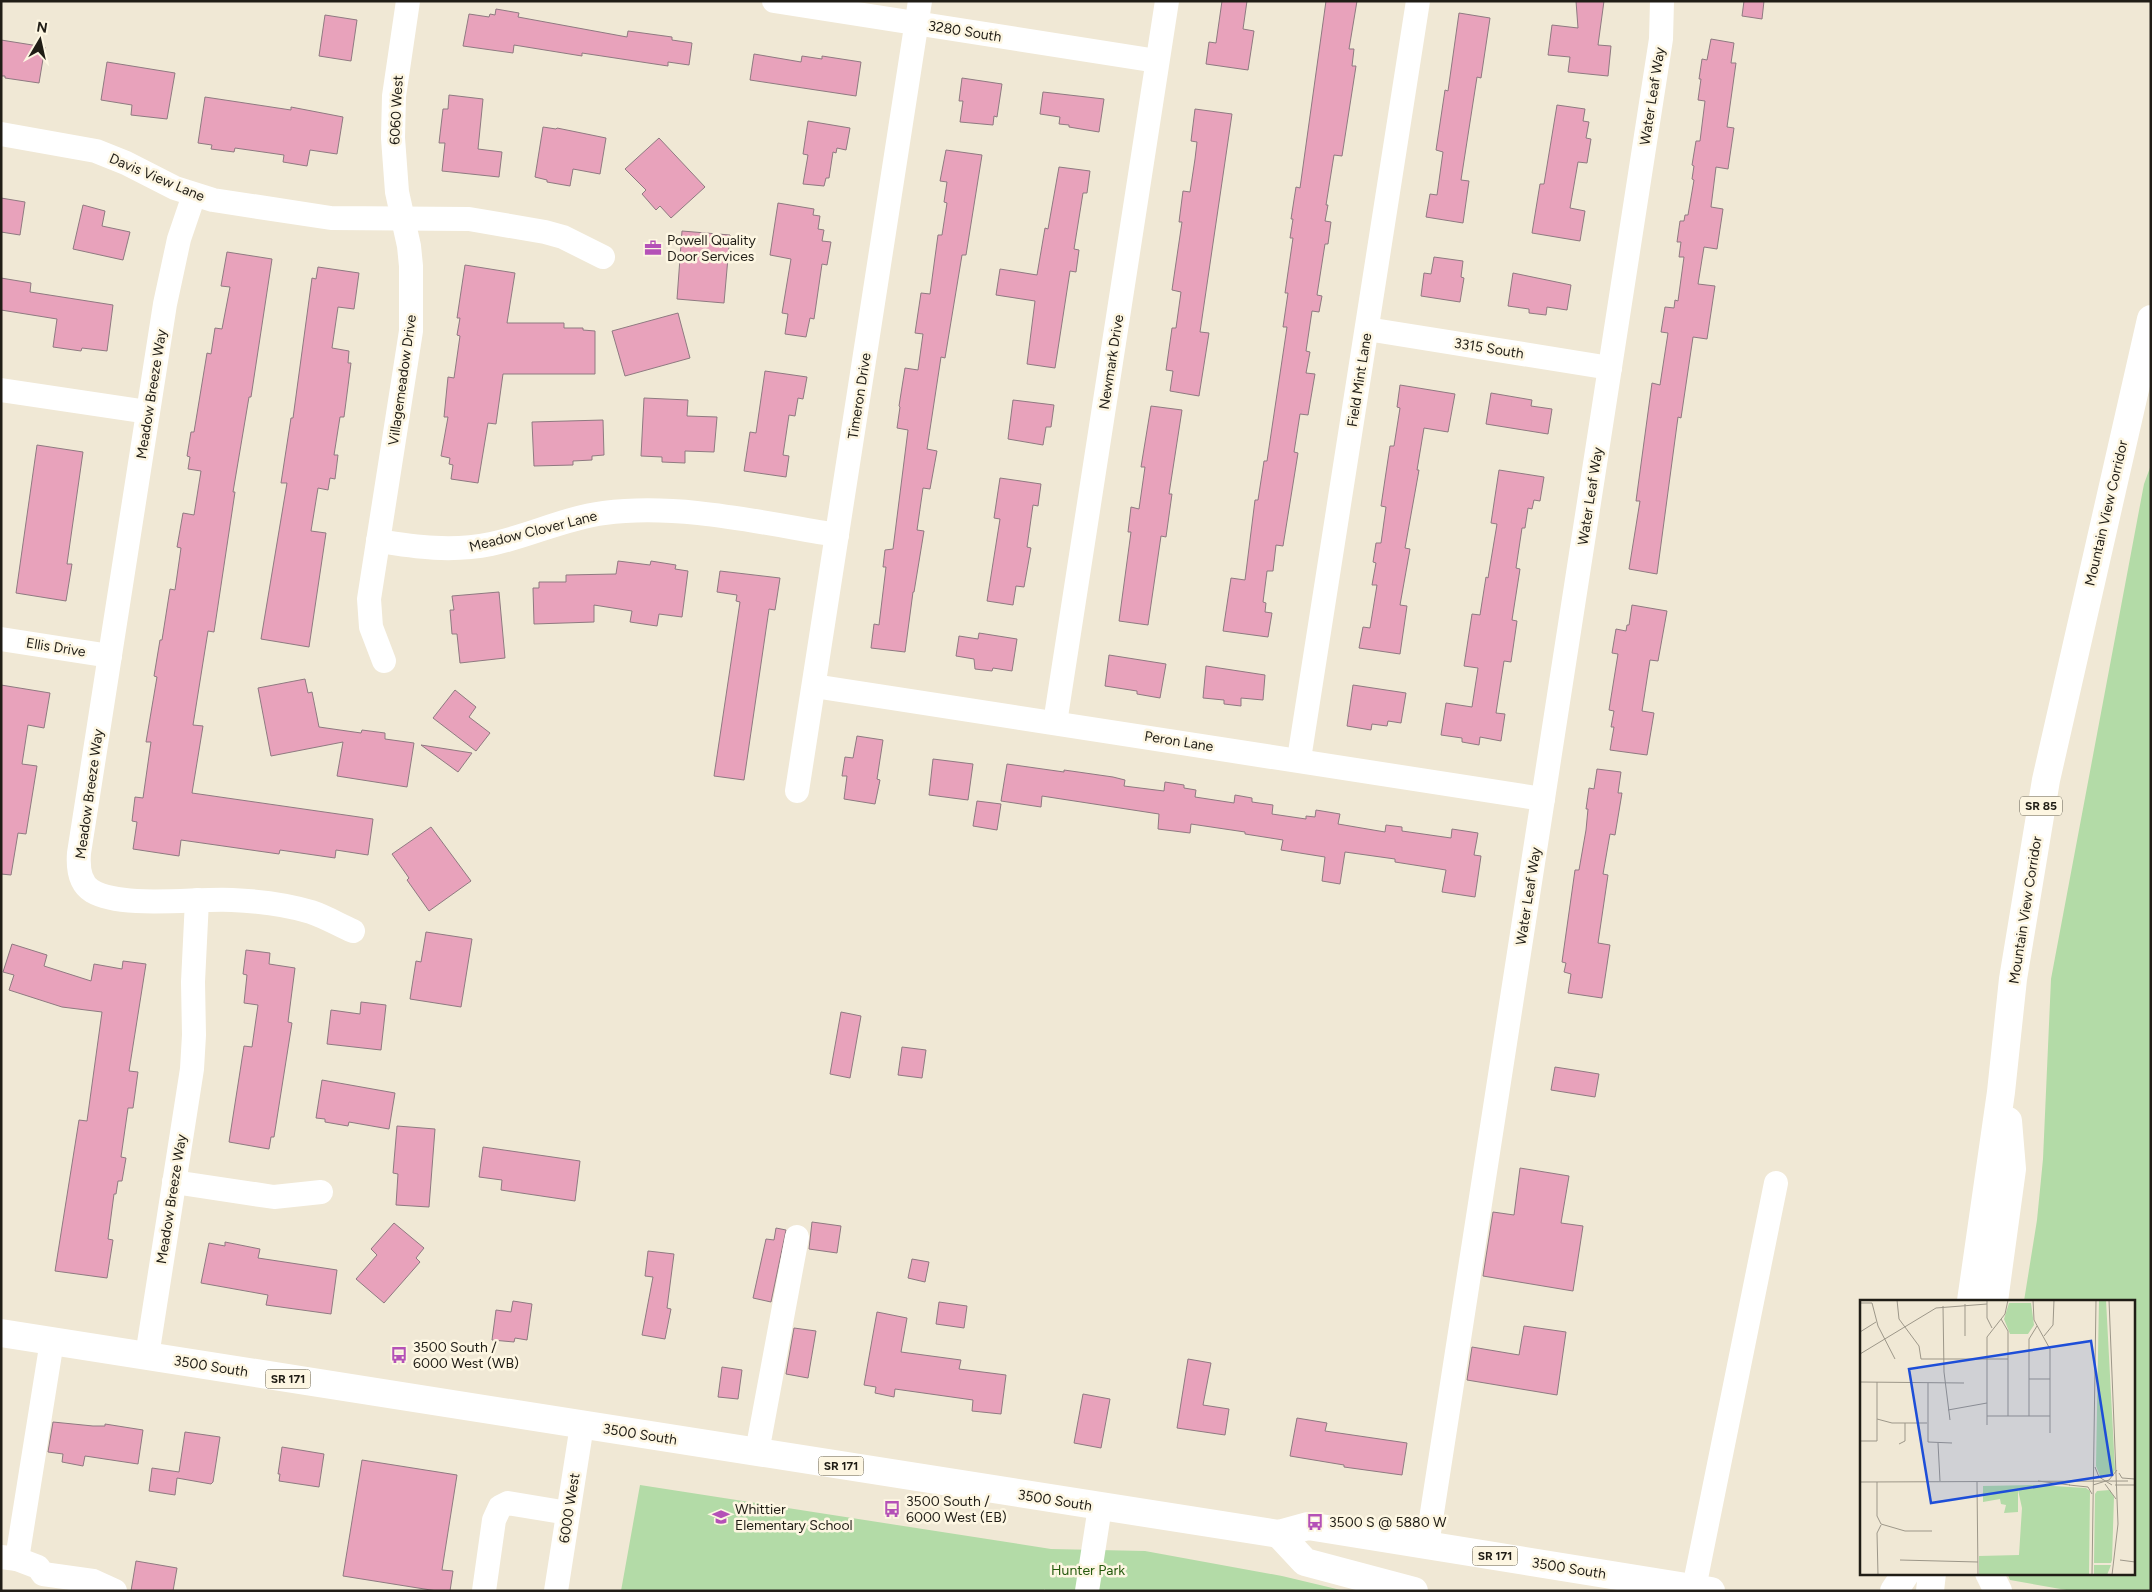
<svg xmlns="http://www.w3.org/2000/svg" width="2152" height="1592" font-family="Figtree,sans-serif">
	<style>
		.green { fill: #b3dba7 }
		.building { fill: #e8a2bb; stroke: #8f7a81 }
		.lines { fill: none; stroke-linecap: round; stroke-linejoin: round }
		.minor { stroke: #fff; stroke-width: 24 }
		.major { stroke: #fff; stroke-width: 28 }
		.highway { stroke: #fff; stroke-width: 28 }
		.labels { text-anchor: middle; stroke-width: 5; stroke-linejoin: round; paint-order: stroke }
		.shield { fill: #fdf6e2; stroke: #625e53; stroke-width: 1 }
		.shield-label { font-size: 12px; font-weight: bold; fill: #201d16 }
		.street-label { font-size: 14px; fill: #201d16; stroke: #fdf6e2 }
		.poi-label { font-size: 14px; fill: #201d16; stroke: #fdf6e2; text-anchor: start }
		.park-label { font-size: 14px; fill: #265a0e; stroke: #fdf6e2 }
		.inset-road { fill: none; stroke: #9d9789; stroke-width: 1 }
		.view { fill: #1d4ed8; fill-opacity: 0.15; stroke: #1d4ed8; stroke-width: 2.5 }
		.inset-edge { fill: none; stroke: #201d16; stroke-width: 2.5 }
	</style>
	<rect width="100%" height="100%" fill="#f0e8d5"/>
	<!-- green -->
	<g class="green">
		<path d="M2151 465V1591H2072L2010 1580 2007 1573H2133V1301H2024L2037 1220 2043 1159 2051 979 2144 484Z"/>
		<path d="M640 1485 1051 1549 1145 1551 1282 1576 1345 1591H1045V1589L1043 1591H621Z"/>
	</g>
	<!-- building -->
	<g class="building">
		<path d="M1222 1H1247L1243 29 1254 31 1248 70 1206 64 1209 42 1216 43Z"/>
		<path d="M1326 1H1357L1349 49H1354L1352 66H1356L1342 156 1334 155 1326 205H1328L1325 221 1331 222 1328 244H1325L1317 295 1322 296 1319 312 1312 311 1306 351 1310 352 1306 373 1315 374 1308 415 1300 414 1294 452 1298 453 1283 546 1276 545 1273 571H1267L1263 602 1266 603 1265 612 1272 613 1268 637 1223 631 1231 578 1245 580 1255 500H1258L1264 461H1267L1287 327H1283L1288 293H1285L1293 238H1290L1293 219H1291L1296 187 1300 188Z"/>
		<path d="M1576 1H1604L1598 45 1611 46 1608 76 1568 72 1570 57 1548 55 1552 25 1578 28Z"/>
		<path d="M1744 1H1764L1762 19 1742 16Z"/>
		<path d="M496 9 519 13 518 17 627 37 628 31 672 37V40L692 43 689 65 668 62V66L582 53V56L514 45 513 53 463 46 469 14 489 17 490 14 495 15Z"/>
		<path d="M1459 13 1490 18 1481 78 1477 77 1461 180 1469 181 1463 223 1426 217 1430 194 1437 195 1443 152 1436 150 1445 90 1448 91Z"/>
		<path d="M325 15 357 20 351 61 319 56Z"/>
		<path d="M1711 39 1734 43 1731 63H1736L1727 127 1734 128 1728 169 1716 167 1711 207 1723 209 1717 249 1704 247 1698 284 1715 286 1707 339 1693 337 1681 418 1678 417 1657 574 1629 569 1640 501H1636L1652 383 1660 385 1668 333 1661 332 1665 307 1674 308 1675 300 1678 301 1684 257H1679L1681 242H1677L1680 221H1684L1685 215H1688L1694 180 1692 179 1694 166 1692 165 1696 141H1700L1705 101 1698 100 1701 79H1699L1702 59 1707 60Z"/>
		<path d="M1 40 45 47 39 83 5 78V76H1Z"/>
		<path d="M754 54 801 62 802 56 822 59V56L861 62 856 96 750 80Z"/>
		<path d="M107 62 175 73 167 119 131 115 132 105 101 100Z"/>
		<path d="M962 78 1002 84 997 117 994 116 993 125 960 122 963 101H959Z"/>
		<path d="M1043 92 1104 99 1099 132 1069 127V125L1059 124 1060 117 1040 114Z"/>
		<path d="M449 95 483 99 478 149 502 152 499 177 442 171 445 143H439L443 109H448Z"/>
		<path d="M205 97 291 110V107L343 117 337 154 310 150 307 166 283 162 284 155 235 148 234 152 211 149 212 145 198 143Z"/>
		<path d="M1557 105 1585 109 1583 121 1589 122 1586 138 1591 139 1587 163 1578 162 1570 208 1585 211 1580 241 1532 233 1540 184H1544Z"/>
		<path d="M1195 109 1232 114 1200 332 1209 333 1199 396 1170 391 1173 371 1166 370 1172 328H1176L1181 292 1172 290 1182 222H1179L1183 191 1190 192 1195 159 1197 142 1191 141Z"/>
		<path d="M808 121 850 128 846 150 837 148 836 153 833 152 829 178H826L824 186 803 184 808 155 803 154Z"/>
		<path d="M543 127 556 129 557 128 606 138 600 174 573 169 570 186 547 182V180L535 177Z"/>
		<path d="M659 138 705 187 671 218 660 206 656 210 642 194 646 190 625 169Z"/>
		<path d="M946 150 982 155 966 255H962L945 358 941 357 927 449 937 451 930 489 923 488 917 530 924 531 914 592H913L905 652 871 648 874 624 879 625 886 567H883L885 550 893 549 908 430 897 428 900 407 899 406 905 368 918 370 923 334 915 333 921 293 930 294 938 235H942L947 203 944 202 947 182 940 181Z"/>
		<path d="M1059 167 1090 171 1087 193H1083L1074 249 1079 250 1076 272 1070 271 1055 368 1027 364 1035 301 996 295 1000 269 1037 275 1045 228 1048 229Z"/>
		<path d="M1 198 25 202 20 235 1 232Z"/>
		<path d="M778 203 814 209 813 215 820 216 818 229 824 230 822 241 831 242 827 265 822 264 814 319 810 318 806 337 785 334 788 314 782 313 791 259 770 255Z"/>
		<path d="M83 205 105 211 102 226 130 232 123 260 73 249Z"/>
		<path d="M682 231 730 235 724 303 677 299Z"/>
		<path d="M227 252 272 259 251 397H249L233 492H235L214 632 208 631 193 725 203 726 192 793 373 819 368 855 336 850 335 858 280 850 279 854 181 840 179 856 133 849 137 822 132 821 135 797 143 798 151 742H146L157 677 154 676 160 640H162L170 589 175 590 181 548 177 547 183 513 194 515 201 471 188 469 190 457 187 456 191 432H194L207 353 211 354 215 328 222 329 230 287 221 286Z"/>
		<path d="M1434 257 1463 261 1461 277 1464 278 1460 302 1421 296 1424 273 1431 274Z"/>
		<path d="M465 265 515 273 507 323H564V328H583V330L595 331V374H503L496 424 488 423 478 483 451 479 453 465 449 464 450 458 441 456 448 417H444L448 377 454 378 460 336 457 335 460 318H457Z"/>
		<path d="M318 267 359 273 354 309 338 307 332 348 349 351 348 363H351L344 417H340L334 455H338L335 479 330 478 328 490 318 488 311 531 326 533 309 647 261 639 287 483H281L291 418H293L312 278 316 279Z"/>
		<path d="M1513 273 1571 285 1567 310 1547 307 1546 315 1529 313V309L1508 306Z"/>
		<path d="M1 278 31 283 30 292 113 305 107 351 82 348 81 351 53 347 57 319 1 310Z"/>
		<path d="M678 313 690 358 625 376 612 331Z"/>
		<path d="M765 371 807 377 803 399 798 398 795 416 789 415 783 455 789 456 786 477 744 471 750 432 756 433Z"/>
		<path d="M1400 385 1455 394 1448 432 1424 428 1417 470H1419L1405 548 1410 549 1400 605 1407 606 1400 654 1359 648 1363 627 1370 628 1377 585H1372L1376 563 1373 562 1376 543H1381L1386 507 1381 506 1390 446H1394L1400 408 1397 407Z"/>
		<path d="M1491 393 1532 400 1531 406 1552 409 1548 434 1486 424Z"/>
		<path d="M644 398 688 400 687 416 717 417 714 452 685 451V463L662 462V457L641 456Z"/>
		<path d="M1013 400 1054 405 1051 427H1046L1043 445 1008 439Z"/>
		<path d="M1151 406 1182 410 1169 494H1172L1166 537 1161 536 1148 625 1119 621 1131 532H1128L1131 507 1139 509 1145 467H1141Z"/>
		<path d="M603 420 604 455 592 456V460L573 461V465L534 466 532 422Z"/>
		<path d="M37 445 83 452 67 564H72L66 601 16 593Z"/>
		<path d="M1499 470 1544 477 1540 501 1534 500 1532 509 1528 508 1525 528H1522L1516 568 1520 569 1512 620 1517 621 1511 662 1504 661 1496 713 1505 714 1501 741 1480 737 1479 745 1462 742V738L1441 735 1446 703 1472 707 1478 668 1464 666 1472 614 1480 615 1486 577 1488 578 1497 524 1491 523Z"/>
		<path d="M1000 478 1041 484 1038 506 1033 505 1027 547 1031 548 1024 587 1016 586 1013 605 987 601 1000 519 994 518Z"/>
		<path d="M618 561 650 565 651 561 676 565 675 569 688 571 682 617 659 614 657 626 630 622 632 611 594 605V622L534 624 533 588H539V582H566V575L616 574Z"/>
		<path d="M720 571 780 578 775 610 769 609 744 780 714 776 740 602 736 601 737 595 717 592Z"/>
		<path d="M499 592 505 658 460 663 457 634H452L450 610H454L452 596Z"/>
		<path d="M1632 605 1667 611 1658 661 1650 660 1642 711 1654 713 1647 755 1610 750 1614 727H1611L1614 711 1609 710 1618 654 1612 653 1616 629 1626 631 1627 625H1629Z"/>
		<path d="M979 633 1017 639 1012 671 993 668 992 671 975 669 974 659 956 656 959 636 978 639Z"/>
		<path d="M1109 655 1166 664 1160 698 1137 694V691L1105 686Z"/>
		<path d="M1206 666 1265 675 1263 700 1241 698V706L1224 704V700L1203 698Z"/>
		<path d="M305 679 308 693 312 692 319 727 361 733 362 730 385 733V739L414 743 407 787 337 776 343 742 271 756 258 688Z"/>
		<path d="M1 685 50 693 44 728 28 725 22 764 37 766 26 834 18 833 11 875 1 874Z"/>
		<path d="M1353 685 1406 693 1401 723 1388 721 1387 726 1372 724 1371 730 1347 726Z"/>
		<path d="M455 690 476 707 469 717 490 733 476 751 433 718Z"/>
		<path d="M857 736 883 740 877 779 880 780 875 804 844 799 847 776H842L845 757 853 758Z"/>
		<path d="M421 745 472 753 458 772Z"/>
		<path d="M933 759 973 764 968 800 929 795Z"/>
		<path d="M1007 764 1064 772V770L1113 777 1125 780 1124 786 1164 791 1165 782 1184 785V788L1196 790 1195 797 1234 803 1235 795 1252 798V802L1273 805 1272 814 1306 819V816L1315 817 1316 810 1340 814 1338 824 1385 832 1386 825 1402 827V831L1451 838 1452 829 1478 833 1474 855 1481 856 1475 897 1442 892 1446 870 1395 862V859L1345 852 1340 884 1322 881 1325 857 1281 850 1283 840 1245 834V832L1191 824 1190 833 1158 829 1159 814 1042 796 1041 807 1001 801Z"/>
		<path d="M1597 769 1621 772 1618 793H1622L1615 835 1610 834 1603 874 1608 875 1598 943 1610 945 1602 998 1568 993 1571 974 1564 972 1566 963 1562 962 1575 870H1579L1586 830 1588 809H1586L1589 788 1594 789Z"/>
		<path d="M977 801 1001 804 997 830 973 826Z"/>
		<path d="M431 827 471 881 429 911 407 880 409 878 392 854Z"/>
		<path d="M426 932 472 939 461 1007 410 999 416 961 421 962Z"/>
		<path d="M12 944 47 955 44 966 91 981 94 964 122 969 123 961 146 964 129 1071 138 1072 133 1108H128L121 1157 126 1158 122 1181H118L116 1194H114L108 1239 113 1240 107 1278 55 1271 79 1120 87 1121 102 1012 62 1007 9 990 14 975 3 972Z"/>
		<path d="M246 950 270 953 269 964 295 968 288 1022 292 1023 274 1137H271L269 1149 229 1142 244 1046 252 1047 258 1005 244 1003 247 975 243 974Z"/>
		<path d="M361 1002 386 1005 381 1050 327 1044 331 1010 360 1014Z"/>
		<path d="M841 1012 861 1016 850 1078 830 1074Z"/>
		<path d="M902 1047 926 1050 922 1078 898 1075Z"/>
		<path d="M1555 1067 1599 1074 1595 1097 1551 1090Z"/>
		<path d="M322 1080 395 1093 389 1129 349 1122 348 1126 325 1122V1119L316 1118Z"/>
		<path d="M397 1126 435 1129 429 1207 396 1205 398 1174 393 1173Z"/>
		<path d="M483 1147 580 1161 575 1201 501 1190 502 1180 479 1177Z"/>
		<path d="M1520 1168 1569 1176 1561 1223 1583 1226 1573 1291 1483 1276 1493 1212 1514 1215Z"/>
		<path d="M812 1222 841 1226 837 1253 809 1249Z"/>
		<path d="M394 1223 424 1248 416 1258 420 1262 384 1303 356 1279 377 1255 371 1249Z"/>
		<path d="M776 1228 786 1230 771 1302 753 1298 766 1239 774 1240Z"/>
		<path d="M225 1242 260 1249 258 1258 337 1270 331 1314 266 1305 268 1295 201 1283 209 1243 225 1246Z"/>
		<path d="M648 1251 674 1254 667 1308 671 1309 665 1339 642 1335 653 1277 645 1276Z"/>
		<path d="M912 1259 929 1262 925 1282 908 1278Z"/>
		<path d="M513 1301 532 1304 527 1340 515 1338 514 1342 492 1340 496 1310 511 1312Z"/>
		<path d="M939 1302 967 1306 964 1328 936 1324Z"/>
		<path d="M877 1312 907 1318 901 1352 961 1360 959 1369 1006 1375 1001 1414 972 1411 973 1400 895 1389 894 1397 875 1393 876 1387 864 1385Z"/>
		<path d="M1524 1326 1566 1332 1557 1395 1467 1380 1472 1347 1519 1355Z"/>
		<path d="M794 1328 816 1331 808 1378 786 1374Z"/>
		<path d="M1188 1359 1211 1363 1203 1405 1229 1409 1225 1435 1177 1428Z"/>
		<path d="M722 1367 742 1370 738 1399 718 1397Z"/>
		<path d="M1083 1394 1110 1399 1101 1448 1074 1443Z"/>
		<path d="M1297 1418 1327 1423 1325 1431 1407 1443 1402 1475 1344 1467V1465L1290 1456Z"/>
		<path d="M53 1422 93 1426H105V1424L143 1430 138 1464 85 1456 83 1466 62 1462 63 1454 48 1452Z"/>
		<path d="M185 1432 220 1437 213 1482 211 1484 177 1478 175 1495 149 1491 152 1468 179 1472Z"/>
		<path d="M282 1447 324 1454 319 1487 279 1481 280 1474H278Z"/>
		<path d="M362 1460 457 1475 442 1570 453 1571 450 1591H437L343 1576Z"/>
		<path d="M136 1561 177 1568 173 1591H131Z"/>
	</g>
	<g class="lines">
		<!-- minor -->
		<g class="minor">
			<path d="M774 1 1157 61"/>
			<path d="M1 134 96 151 126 163 175 188 213 200 331 218 469 219 545 232 563 237 603 257"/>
			<path d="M194 195 179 239 165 304 79 853C78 866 79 883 92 891 123 909 195 898 232 900 256 901 288 905 311 912 326 917 339 925 353 931"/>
			<path d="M1367 329 1610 368"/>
			<path d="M1 390 148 412"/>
			<path d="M378 541C416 547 452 552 491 544 529 536 565 518 604 513 680 503 762 523 837 535"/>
			<path d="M1 639 110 656"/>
			<path d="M384 661 371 627 369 599 411 331V266L409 246 397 192 393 138 394 96 408 1"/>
			<path d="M814 686 1543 799"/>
			<path d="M1055 723 1167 1"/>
			<path d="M1299 759 1418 1"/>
			<path d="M797 791 920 1"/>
			<path d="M174 1182 274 1197 321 1192"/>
			<path d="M147 1356 192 1069 194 1035 193 982 197 900"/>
			<path d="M757 1452 797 1237"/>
			<path d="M1427 1545 1661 39 1662 1"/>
			<path d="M1 1557 17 1559 52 1341"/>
			<path d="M17 1559 38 1567 43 1574 93 1581 115 1591"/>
			<path d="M1694 1588 1776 1183"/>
			<path d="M484 1591 494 1520 500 1507 508 1503 568 1513"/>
			<path d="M556 1591 582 1425"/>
			<path d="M1087 1591 1100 1507"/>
		</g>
		<!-- major -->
		<g class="major">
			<path d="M1 1333 1279 1534 1308 1526 1711 1591"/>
			<path d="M1279 1534 1305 1562 1414 1591"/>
		</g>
		<!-- highway -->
		<g class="highway">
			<path d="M1971 1301 2001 1092 2013 979 2046 780 2151 319"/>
			<path d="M1994 1301 2012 1169 2008 1121"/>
			<path d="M1989 1573 1998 1591"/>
			<path d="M1894 1591 1906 1573"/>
			<path d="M1930 1591 1932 1573"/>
		</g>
	</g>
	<!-- icons -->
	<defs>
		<g id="office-bare" transform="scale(1.35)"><path d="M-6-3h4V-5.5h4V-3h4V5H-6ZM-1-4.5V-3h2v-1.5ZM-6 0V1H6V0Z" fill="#b451b7" stroke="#fdf6e2" stroke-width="2.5" paint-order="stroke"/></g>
		<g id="bus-bare" transform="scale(1.35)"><path d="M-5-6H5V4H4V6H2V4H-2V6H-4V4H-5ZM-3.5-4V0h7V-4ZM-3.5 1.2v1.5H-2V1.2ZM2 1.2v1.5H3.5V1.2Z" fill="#b451b7" stroke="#fdf6e2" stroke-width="2.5" paint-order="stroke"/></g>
		<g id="school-bare" transform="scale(1.35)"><path d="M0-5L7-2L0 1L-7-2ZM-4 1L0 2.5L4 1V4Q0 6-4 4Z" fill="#b451b7" stroke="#fdf6e2" stroke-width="2.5" paint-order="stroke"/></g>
	</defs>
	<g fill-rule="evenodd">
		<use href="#office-bare" x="653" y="248"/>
		<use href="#bus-bare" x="399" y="1355"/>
		<use href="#bus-bare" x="892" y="1509"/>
		<use href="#school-bare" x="721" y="1517"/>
		<use href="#bus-bare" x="1315" y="1522"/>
	</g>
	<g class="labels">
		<!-- shield labels -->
		<g class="shield">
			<rect x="2020" y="796.5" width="42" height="19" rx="4"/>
			<rect x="265.5" y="1369.5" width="45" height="19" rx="4"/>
			<rect x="818.5" y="1456.5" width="45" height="19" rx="4"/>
			<rect x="1472.5" y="1546.5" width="45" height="19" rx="4"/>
		</g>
		<g class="shield-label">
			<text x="2041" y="810">SR 85</text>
			<text x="288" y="1383">SR 171</text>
			<text x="841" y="1470">SR 171</text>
			<text x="1495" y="1560">SR 171</text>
		</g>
		<!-- street labels -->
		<g class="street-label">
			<text transform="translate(965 31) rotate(9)" y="5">3280 South</text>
			<text transform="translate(1652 96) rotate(-81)" y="5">Water Leaf Way</text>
			<text transform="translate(396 110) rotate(-87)" y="5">6060 West</text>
			<text transform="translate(157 177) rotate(23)" y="5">Davis View Lane</text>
			<text transform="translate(1489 348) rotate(9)" y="5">3315 South</text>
			<text transform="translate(1111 362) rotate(-81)" y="5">Newmark Drive</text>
			<text transform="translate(402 380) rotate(-82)" y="5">Villagemeadow Drive</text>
			<text transform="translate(1359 380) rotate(-81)" y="5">Field Mint Lane</text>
			<text transform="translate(151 394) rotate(-81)" y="5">Meadow Breeze Way</text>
			<text transform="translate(859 396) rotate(-81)" y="5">Timeron Drive</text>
			<text transform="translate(1590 496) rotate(-81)" y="5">Water Leaf Way</text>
			<text transform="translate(2106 513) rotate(-77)" y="5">Mountain View Corridor</text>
			<text transform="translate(533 531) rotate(-14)" y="5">Meadow Clover Lane</text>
			<text transform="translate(56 647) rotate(9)" y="5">Ellis Drive</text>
			<text transform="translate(1179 741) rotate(9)" y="5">Peron Lane</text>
			<text transform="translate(89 794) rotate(-82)" y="5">Meadow Breeze Way</text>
			<text transform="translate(1528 896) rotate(-81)" y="5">Water Leaf Way</text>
			<text transform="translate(2025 910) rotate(-81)" y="5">Mountain View Corridor</text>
			<text transform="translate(171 1199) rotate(-81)" y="5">Meadow Breeze Way</text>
			<text transform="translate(211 1366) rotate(9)" y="5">3500 South</text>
			<text transform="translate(640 1434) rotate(9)" y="5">3500 South</text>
			<text transform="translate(1055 1500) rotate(9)" y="5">3500 South</text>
			<text transform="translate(569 1508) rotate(-81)" y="5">6000 West</text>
			<text transform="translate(1569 1568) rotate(9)" y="5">3500 South</text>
		</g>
		<!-- poi labels -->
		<g class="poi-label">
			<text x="667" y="245">Powell Quality<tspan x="667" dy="16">Door Services</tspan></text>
			<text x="413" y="1352">3500 South /<tspan x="413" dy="16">6000 West (WB)</tspan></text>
			<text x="906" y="1506">3500 South /<tspan x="906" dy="16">6000 West (EB)</tspan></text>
			<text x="735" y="1514">Whittier<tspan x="735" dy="16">Elementary School</tspan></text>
			<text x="1329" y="1527">3500 S @ 5880 W</text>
		</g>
		<!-- park labels -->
		<g class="park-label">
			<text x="1088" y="1575">Hunter Park</text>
		</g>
	</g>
	<!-- overview -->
	<g transform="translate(1860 1300)">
		<rect width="275" height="275" fill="#f0e8d5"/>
		<path d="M239 0H246L255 170 252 176H240L236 166ZM149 3H171L174 25 168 34H150L144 19ZM178 185 226 188 230 191 229 275H119V256L159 255 162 208 158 190V212L144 213 146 205 141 204 140 199 123 202V186ZM250 190 254 197 252 260 251 263H234L235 194 237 191ZM234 265H251L247 275H234Z" fill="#b3dba7"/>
		<path class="inset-road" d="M37 0 39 19 59 46 61 59H148M127 0V18L132 28M173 0 174 20 190 49V133M249 0 258 224 252 275M0 3H12L18 26 35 59M105 4V36M83 6 84 72 90 120M141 19 148 31V116M0 32 16 22M184 36 193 25 194 0M0 54 76 8 127 4M169 79H190M0 82 104 83M68 83V142L92 143M88 110 127 103M127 116H190M169 116V39L177 26M17 119 32 123H67M127 125V37L145 14 148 0M0 141H17V82M78 143 80 181M39 144 45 141V123M235 167 239 177 252 185M259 173 262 178 275 179M178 181 210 185M0 182 268 181M17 182V216L21 224 45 231H72M117 182 118 275M245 184 256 199M209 185 228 187 232 194M233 185 249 180 257 170M255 185H275M40 260 118 262M260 260 275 262M18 275 17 233 21 225M232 275 236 0"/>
		<path class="view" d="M231 41 252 175 71 203 49 69Z"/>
		<rect width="275" height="275" class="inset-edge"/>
	</g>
	<!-- border -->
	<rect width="2152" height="1592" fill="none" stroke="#201d16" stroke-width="5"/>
	<!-- north arrow -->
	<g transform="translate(40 40) rotate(9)" stroke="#fdf6e2" stroke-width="4" paint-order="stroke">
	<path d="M0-4L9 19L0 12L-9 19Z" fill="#201d16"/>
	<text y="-8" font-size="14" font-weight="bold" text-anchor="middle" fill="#201d16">N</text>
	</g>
</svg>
